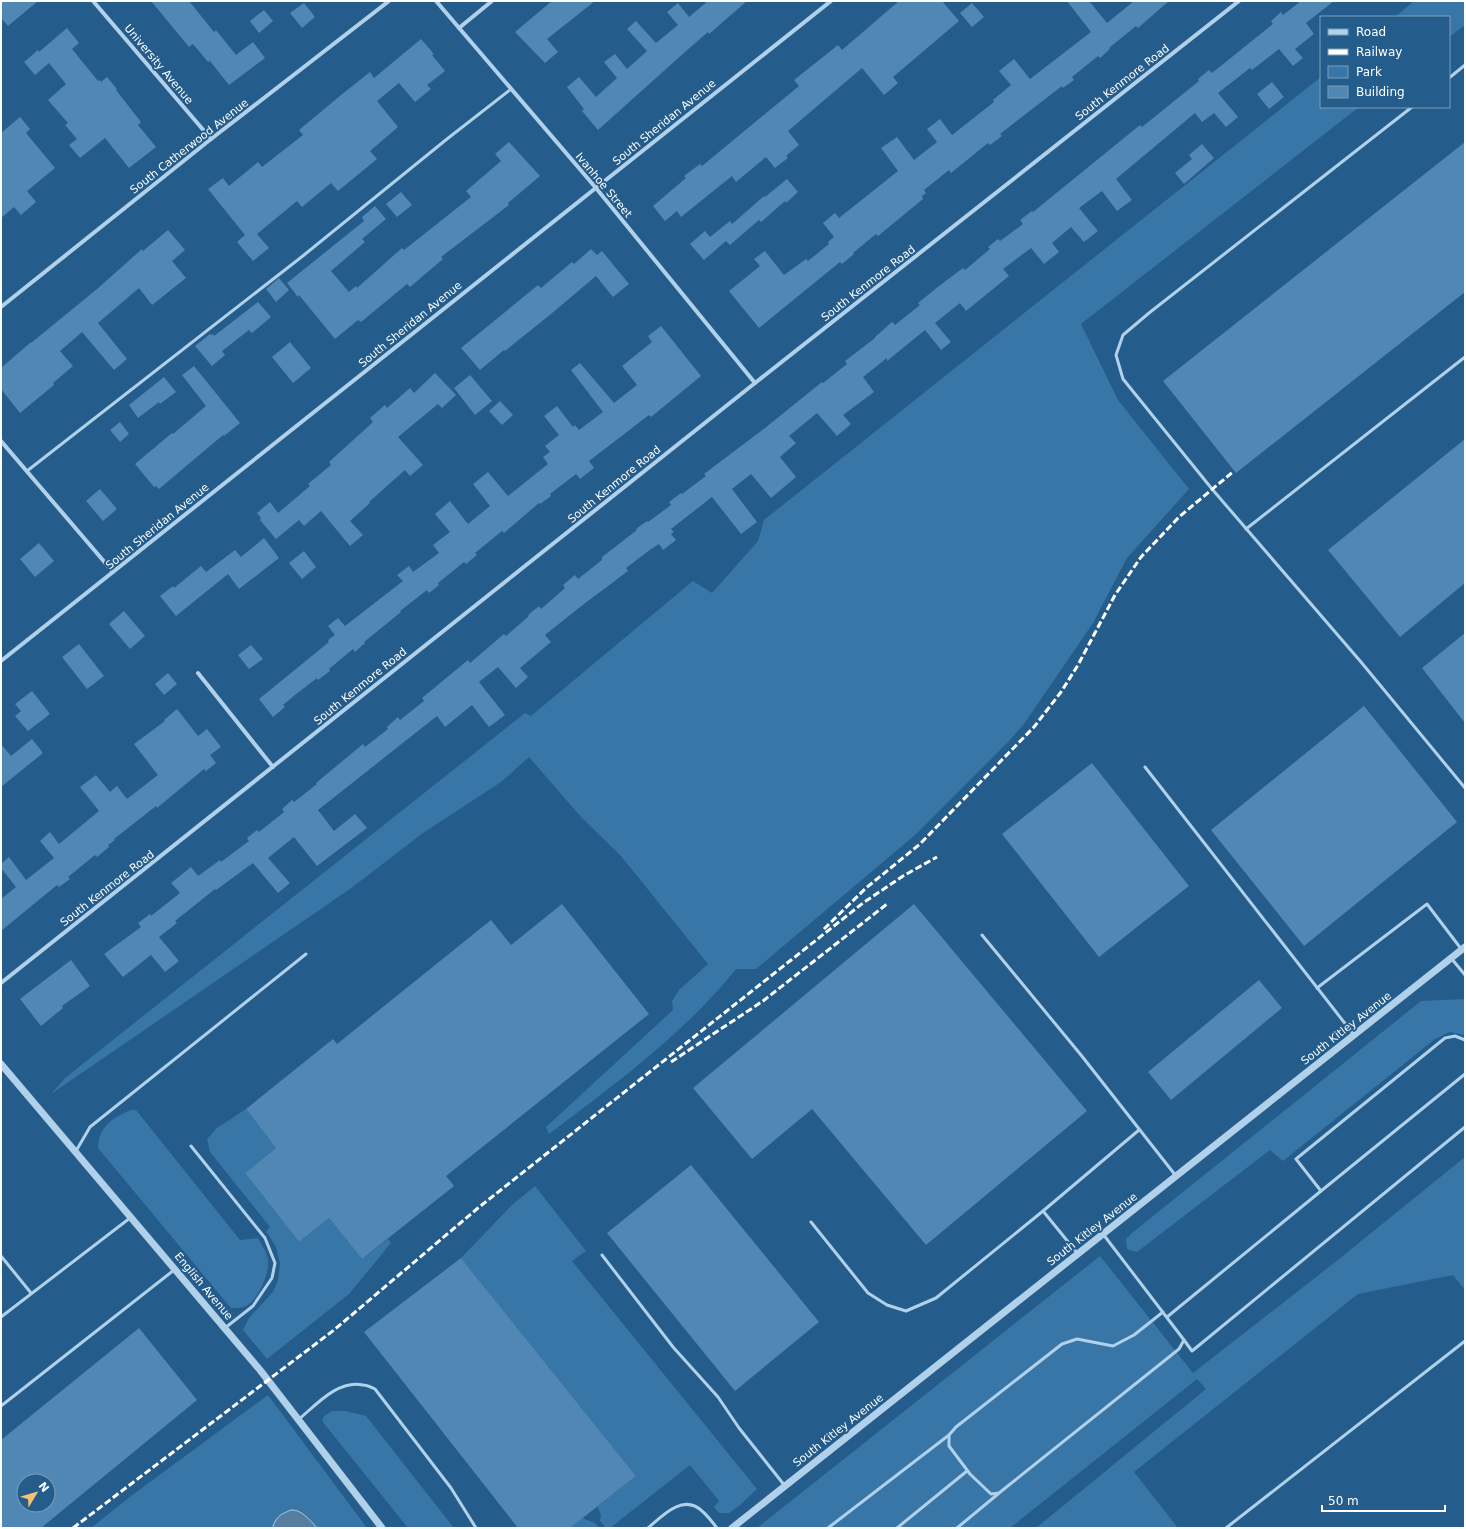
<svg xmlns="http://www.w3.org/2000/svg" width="1466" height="1529" font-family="'DejaVu Sans',sans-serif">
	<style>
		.green { fill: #3876a8 }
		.water { fill: #577e9e; stroke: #a5ceeb }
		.building { fill: #5087b4; fill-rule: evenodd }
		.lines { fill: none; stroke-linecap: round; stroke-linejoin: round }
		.service { stroke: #b1d1ea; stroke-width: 3 }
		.minor { stroke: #b1d1ea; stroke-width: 4 }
		.tertiary { stroke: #b1d1ea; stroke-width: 7 }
		.rail { stroke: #fff; stroke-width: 3; stroke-dasharray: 7 3; stroke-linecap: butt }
		.labels { text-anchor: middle; stroke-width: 4; stroke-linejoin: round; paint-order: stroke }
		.street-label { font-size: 11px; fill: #fff; stroke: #245c8b }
	</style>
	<rect width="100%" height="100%" fill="#245c8b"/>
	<!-- green -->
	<g class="green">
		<path d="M1414 1H1465V25L1449 37V17H1395Z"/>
		<path d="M1321 77V107H1359L1081 324 1118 400 1189 489 1127 558 1093 623 1024 724 1009 741 915 835 756 969H736C685 1033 614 1085 549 1134L546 1127 673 1010 672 1001 679 990 708 964 621 856 581 817 529 757 501 782 423 833 350 889 51 1094 65 1078 525 713 531 716 693 581 712 593 758 541 764 520Z"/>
		<path d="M1465 999V1035L1450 1032 1435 1039 1283 1161 1270 1150 1137 1252 1127 1249 1126 1239 1132 1233 1421 1001Z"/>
		<path d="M246 1109 276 1148 245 1173 299 1242 329 1218 362 1259 388 1239 391 1243 349 1294 267 1359 243 1330 249 1318 273 1292 278 1280 280 1263 276 1247 266 1231 270 1227 210 1152 207 1139 217 1128Z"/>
		<path d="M131 1110H136L240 1240 258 1238C261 1244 267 1252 268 1260 270 1273 258 1300 246 1306 241 1308 237 1308 231 1308L98 1148C99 1126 112 1118 131 1110Z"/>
		<path d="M1465 1157V1290L1453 1275 1358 1294 1134 1472 1178 1528H1036L1206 1389 1197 1379 1010 1528H757L1100 1256 1193 1373 1334 1263Z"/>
		<path d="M535 1186 586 1251 572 1261 757 1489 739 1506 729 1513H719L714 1507 719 1501 690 1465 610 1528H606L600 1521 601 1514 597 1507 636 1476 461 1258 512 1205Z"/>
		<path d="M268 1395 367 1528H91L131 1496Z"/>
		<path d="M332 1411H346L366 1416 454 1528H408L322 1421 324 1416Z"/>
		<path d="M582 1518 595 1523 599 1528H570Z"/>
	</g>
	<!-- water -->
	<path class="water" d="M291 1510C301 1509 310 1520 317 1528H274L273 1526C277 1516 281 1514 291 1510Z"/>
	<!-- building -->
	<g class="building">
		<path d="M1 1H38L8 26 1 18Z"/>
		<path d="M151 1H189L214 32 216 30 236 55 253 42 265 58 229 85 210 61 208 62 193 44 189 47Z"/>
		<path d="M552 1H595L547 39 558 52 545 63 515 32Z"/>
		<path d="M708 1H747L709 34 708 32 685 52 598 130 582 111 584 109 567 87 579 77 596 97 617 78 604 62 615 54 627 69 647 51 627 29 636 21 656 43 678 25 667 12 678 3 689 17Z"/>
		<path d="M899 1H942L959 21 893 77 898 83 884 95 862 68 788 131 799 145 786 156 788 158 775 168 766 157 736 182 732 176 681 217 677 211 665 221 653 206 686 178 684 176 700 164 702 166 799 86 794 80 838 45 842 50Z"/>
		<path d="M1067 1H1089L1107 23 1134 1H1169L1138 28 1136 26 1109 48 1110 49 1100 58 1098 56 1072 77 1074 80 1063 88 1062 86 1000 134 1002 136 990 145 988 143 951 173 949 170 924 190 926 193 922 196 923 199 878 236 876 234 853 253 854 254 842 264 840 262 759 328 729 291 760 266 754 259 765 251 784 275 806 259 808 261 829 244 828 242 834 237 823 223 835 213 839 218 898 171 881 148 897 137 914 160 937 142 927 129 940 119 952 135 994 102 993 100 1011 85 999 71 1014 59 1030 79 1091 32Z"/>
		<path d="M1301 1H1334L1306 23 1314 34 1295 49 1303 58 1293 66 1279 49 1252 70 1250 68 1218 93 1238 117 1226 127 1214 113 1202 122 1195 113 1116 179 1132 200 1117 211 1102 191 1079 208 1098 231 1084 242 1071 227 1052 243 1059 252 1044 264 1031 248 1003 269 1009 276 966 311 960 303 935 323 951 342 941 350 925 330 887 361V358L863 377 874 392 843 415 851 424 837 436 817 413 789 436 796 443 780 457 796 477 771 498 751 474 732 489 757 522 741 534 712 497 671 529 674 532 671 534 676 540 663 550 659 544 651 549 626 568 628 571 580 607 545 635 551 642 520 668 528 677 516 688 498 667 479 682 505 715 489 727 472 705 445 727 437 716 318 810 334 831 355 814 367 828 317 866 294 837 268 858 290 883 278 893 253 863 216 890 215 889 175 921 177 923 159 937 179 961 165 972 151 955 123 977 104 954 141 927 138 923 150 914 151 916 180 893 171 883 191 867 198 876 220 860 221 862 249 841 247 838 257 830 259 832 284 812 282 809 292 800 294 802 317 784 316 783 363 744 365 747 388 729 387 727 398 717 400 720 424 701 422 698 468 660 470 663 504 634 506 636 529 616 528 615 539 606 541 609 565 588 563 585 575 575 578 579 602 560V557L637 530 636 529 647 521 648 522 671 505 669 502 681 493 682 494 706 476 704 474 765 428 822 382 823 383 847 364 845 361 875 338V337L892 322 895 325 920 305 918 303 939 286 963 268 965 270 990 249 988 247 998 239 1000 241 1023 224 1020 220 1032 211 1033 212 1140 125 1142 127 1199 81 1198 79 1209 70 1212 73 1273 24 1271 21 1281 12 1283 15Z"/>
		<path d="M304 3 315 17 302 28 290 13Z"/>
		<path d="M972 3 984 17 972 27 960 13Z"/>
		<path d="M264 10 273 21 259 33 250 21Z"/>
		<path d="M67 28 79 43 72 49 98 81 100 80 101 82 107 77 117 89 116 90 141 122 138 125 156 147 129 168 105 138 80 158 69 145 77 139 65 125 68 123 48 100 66 84 49 63 35 75 24 62 38 50 39 52Z"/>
		<path d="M421 39 434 54 432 55 445 71 427 85 431 89 415 102 399 83 377 101 398 127 370 151 377 159 338 191 331 183 302 207 297 201 257 234 269 248 253 261 237 242 245 235 208 189 223 178 229 186 258 162 262 167 303 135 299 130 341 95 370 72 374 78Z"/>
		<path d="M1272 82 1284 97 1269 109 1257 94Z"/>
		<path d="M20 117 30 129 26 133 55 168 27 191 36 202 21 215 14 207 1 218V133Z"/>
		<path d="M509 142 540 176 508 203 509 205 441 257 443 259 410 287 407 284 361 322 358 320 335 339 299 295 298 297 287 283 364 221 362 217 375 206 386 219 362 239 365 242 331 271 349 292 356 286 357 288 402 248 404 250 471 197 466 191 501 161 495 154Z"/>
		<path d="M1465 142V292L1236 473 1163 381Z"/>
		<path d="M1202 144 1214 158 1184 184 1175 173 1192 159 1189 155Z"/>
		<path d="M787 179 798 192 786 203 785 201 761 222 759 220 730 245 726 241 704 260 690 244 705 231 710 237 730 221 732 224 764 196 765 197Z"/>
		<path d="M401 192 412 205 397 217 386 204Z"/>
		<path d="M168 230 185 250 172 261 186 278 152 305 139 288 98 323 127 359 114 370 82 332 60 351 73 366 53 383 54 385 20 413 1 389V368L31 342V343L97 289 142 249 143 251Z"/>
		<path d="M591 249 597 255 602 251 629 284 613 297 596 276 551 314 505 351 504 350 480 370 461 348 538 285 541 288 572 262 574 264Z"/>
		<path d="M279 278 289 290 276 302 266 289Z"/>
		<path d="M258 302 271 317 252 333 249 330 222 351 225 355 212 366 195 346 210 334 211 335 213 334 214 336Z"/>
		<path d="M661 326 701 376 651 417 649 415 589 461 594 468 580 479 576 474 550 494 551 496 540 504 539 503 504 533 502 531 475 553 477 555 466 564 464 562 438 583 439 585 429 593 427 590 400 611 401 612 364 642 365 643 355 652 353 649 329 669 330 671 318 680 317 678 295 695 283 705 285 707 273 717 259 699 329 642 328 640 335 635 328 626 338 618 345 626 403 581 397 575 409 566 413 572 439 553 433 545 450 532 435 514 450 501 468 524 490 506 473 484 488 472 508 496 548 464 543 457 550 452 545 446 559 435 544 416 557 406 573 427 575 425 579 430 603 412 571 370 580 363 614 403 637 385 622 366 652 342 648 336Z"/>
		<path d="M290 342 311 368 293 383 272 357Z"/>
		<path d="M194 366 240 423 224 436 223 435 159 489 156 486 154 487 135 464 172 433 173 434 206 406 182 375Z"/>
		<path d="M435 373 456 395 442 408 438 404 398 437 423 465 410 476 405 470 369 502 370 503 350 521 363 535 350 546 321 511 304 526 299 520 276 539 260 520 261 518 257 513 270 502 278 513 310 486 308 484 331 465 329 462 373 422 370 418 385 405 387 408 410 388 414 393Z"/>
		<path d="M470 375 492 401 475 415 454 388Z"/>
		<path d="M164 377 176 392 160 404 159 402 138 418 129 405Z"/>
		<path d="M500 401 513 415 502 425 489 411Z"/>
		<path d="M120 422 129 434 120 442 110 430Z"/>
		<path d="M1465 439V583L1400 637 1328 550Z"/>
		<path d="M100 489 117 509 103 521 86 501Z"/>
		<path d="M264 538 279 558 239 589 228 574 176 616 160 596 173 586 174 588 201 566 206 572 235 550 241 557Z"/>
		<path d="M39 543 54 561 35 577 20 559Z"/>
		<path d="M304 551 316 567 302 579 289 563Z"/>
		<path d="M124 611 145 636 130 649 109 624Z"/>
		<path d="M1465 633V723L1422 668Z"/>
		<path d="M79 644 104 676 87 689 62 657Z"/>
		<path d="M251 645 263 659 249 669 238 655Z"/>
		<path d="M168 673 177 684 164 695 155 684Z"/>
		<path d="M32 691 50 714 28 731 15 716 21 711 15 704Z"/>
		<path d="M1364 706 1457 822 1304 946 1211 830Z"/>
		<path d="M177 709 198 736 207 729 221 747 210 755 216 763 206 771 204 769 157 808 156 806 114 839 115 840 108 845 109 847 97 857 95 855 68 877 70 879 59 887 57 885 1 931V899L16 887 1 868V864L9 857 26 880 54 858 40 841 50 832 59 844 99 811 80 787 96 775 110 792 117 786 127 799 158 775 134 744 165 721 164 720Z"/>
		<path d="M32 739 43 753 1 787V744L11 756Z"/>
		<path d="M1092 763 1189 886 1099 957 1002 834Z"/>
		<path d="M562 904 649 1014 446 1176 454 1186 362 1259 329 1218 299 1242 245 1173 276 1148 246 1109 333 1039 337 1044 491 920 511 945Z"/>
		<path d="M914 904 1087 1111 926 1245 812 1109 752 1159 693 1088Z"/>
		<path d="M71 960 90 986 62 1006 63 1008 41 1026 20 999Z"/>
		<path d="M1259 980 1282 1008 1171 1100 1148 1072Z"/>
		<path d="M691 1165 819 1322 735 1391 607 1233Z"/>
		<path d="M461 1258 636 1476 570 1528H518L364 1332Z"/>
		<path d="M139 1328 197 1400 41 1528H1V1440ZM24 1481H48V1505H24Z"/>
	</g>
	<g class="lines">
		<!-- service -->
		<g class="service">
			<path d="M1449 78 1465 65"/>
			<path d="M1412 107 1149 313 1123 335 1116 355 1123 379 1212 489 1361 662 1465 788"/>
			<path d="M27 471 304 255 447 139 511 89"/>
			<path d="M1246 529 1465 357"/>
			<path d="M1145 767 1354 1035"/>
			<path d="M982 935 1081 1055 1176 1176"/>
			<path d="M1451 958 1465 975"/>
			<path d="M1317 988 1427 904 1462 950"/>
			<path d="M191 1146 265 1238 275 1263 272 1278 253 1306 225 1328"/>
			<path d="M76 1151 90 1127 306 954"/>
			<path d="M1321 1191 1465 1074"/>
			<path d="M1043 1211 1139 1130"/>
			<path d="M811 1222 868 1293 887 1305 906 1311 936 1298 1043 1211 1078 1254"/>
			<path d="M1103 1234 1184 1340 1179 1349 999 1493 991 1494 970 1474 949 1446V1435L956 1427 1062 1344 1077 1339 1113 1346 1134 1335 1163 1312"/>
			<path d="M602 1255 673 1347 718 1397 739 1428 785 1486"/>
			<path d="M1 1256 31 1293"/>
			<path d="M1 1317 130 1218"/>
			<path d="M1167 1317 1321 1191 1296 1159 1445 1038 1455 1036 1465 1040"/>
			<path d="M1184 1340 1192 1351 1465 1127"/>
			<path d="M1 1406 174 1270"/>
			<path d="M298 1420C315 1406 338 1379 363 1385 367 1385 371 1387 375 1389L451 1488 476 1528"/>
			<path d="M648 1528C662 1516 683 1493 702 1511 708 1516 712 1522 717 1528"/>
			<path d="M828 1528 949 1435"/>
			<path d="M897 1528 967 1471"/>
			<path d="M957 1528 998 1494"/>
			<path d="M1226 1528 1465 1341"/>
		</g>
		<!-- minor -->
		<g class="minor">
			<path d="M93 1 211 139"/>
			<path d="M436 1 596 188 755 383"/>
			<path d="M459 28 492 1"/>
			<path d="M1 307 211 139 389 1"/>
			<path d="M1 441 113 572"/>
			<path d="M1 661 831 1"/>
			<path d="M198 673 273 767"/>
			<path d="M1 983 755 383 1239 1"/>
		</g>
		<!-- tertiary -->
		<g class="tertiary">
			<path d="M1 1064 260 1370 382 1528"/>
			<path d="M732 1528 1465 947"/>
		</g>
		<!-- rail -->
		<g class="rail">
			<path d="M824 929 866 888 920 844 1034 727 1061 692 1078 665 1115 595 1141 557 1179 517 1234 471"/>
			<path d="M671 1062 763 1001 887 904"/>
			<path d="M73 1528 334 1330 478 1208 863 903 903 876 937 857"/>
		</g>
	</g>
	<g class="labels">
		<!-- street labels -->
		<g class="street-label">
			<text transform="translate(159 64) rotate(50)" y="4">University Avenue</text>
			<text transform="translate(1122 82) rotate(-38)" y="4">South Kenmore Road</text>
			<text transform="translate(664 122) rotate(-39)" y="4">South Sheridan Avenue</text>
			<text transform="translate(189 146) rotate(-38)" y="4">South Catherwood Avenue</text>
			<text transform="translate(604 185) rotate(50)" y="4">Ivanhoe Street</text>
			<text transform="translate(868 283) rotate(-38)" y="4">South Kenmore Road</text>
			<text transform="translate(410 324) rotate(-39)" y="4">South Sheridan Avenue</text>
			<text transform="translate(614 484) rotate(-39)" y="4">South Kenmore Road</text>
			<text transform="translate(157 526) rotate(-39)" y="4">South Sheridan Avenue</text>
			<text transform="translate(360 686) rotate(-39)" y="4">South Kenmore Road</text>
			<text transform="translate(107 888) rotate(-38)" y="4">South Kenmore Road</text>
			<text transform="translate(1346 1028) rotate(-38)" y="4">South Kitley Avenue</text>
			<text transform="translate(1092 1229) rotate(-38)" y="4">South Kitley Avenue</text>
			<text transform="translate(204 1286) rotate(50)" y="4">English Avenue</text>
			<text transform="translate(838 1430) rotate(-38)" y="4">South Kitley Avenue</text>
		</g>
	</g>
	<!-- border -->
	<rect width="1466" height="1529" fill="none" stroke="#ffffff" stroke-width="4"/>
	<!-- legend -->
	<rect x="1320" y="16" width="130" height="92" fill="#245c8b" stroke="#7c9db9"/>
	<rect x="1328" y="29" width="20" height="6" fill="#b1d1ea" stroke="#7c9db9"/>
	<text x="1356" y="36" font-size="12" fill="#ffffff">Road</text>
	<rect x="1328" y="49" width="20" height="6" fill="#ffffff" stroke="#7c9db9"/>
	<text x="1356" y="56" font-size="12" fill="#ffffff">Railway</text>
	<rect x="1328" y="66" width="20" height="12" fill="#3876a8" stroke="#7c9db9"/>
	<text x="1356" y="76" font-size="12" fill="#ffffff">Park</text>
	<rect x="1328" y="86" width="20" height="12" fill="#5087b4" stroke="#7c9db9"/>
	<text x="1356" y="96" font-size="12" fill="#ffffff">Building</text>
	<!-- north arrow -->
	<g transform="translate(36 1493) rotate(52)"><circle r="19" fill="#245c8b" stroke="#7c9db9"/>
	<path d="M0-3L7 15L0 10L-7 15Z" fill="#f5c275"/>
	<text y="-6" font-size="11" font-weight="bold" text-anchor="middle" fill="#ffffff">N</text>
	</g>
	<!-- scale -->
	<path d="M1322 1505v6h123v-6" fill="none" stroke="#ffffff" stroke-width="2"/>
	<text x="1328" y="1505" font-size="12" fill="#ffffff" stroke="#245c8b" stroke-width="3" paint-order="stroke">50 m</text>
</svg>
